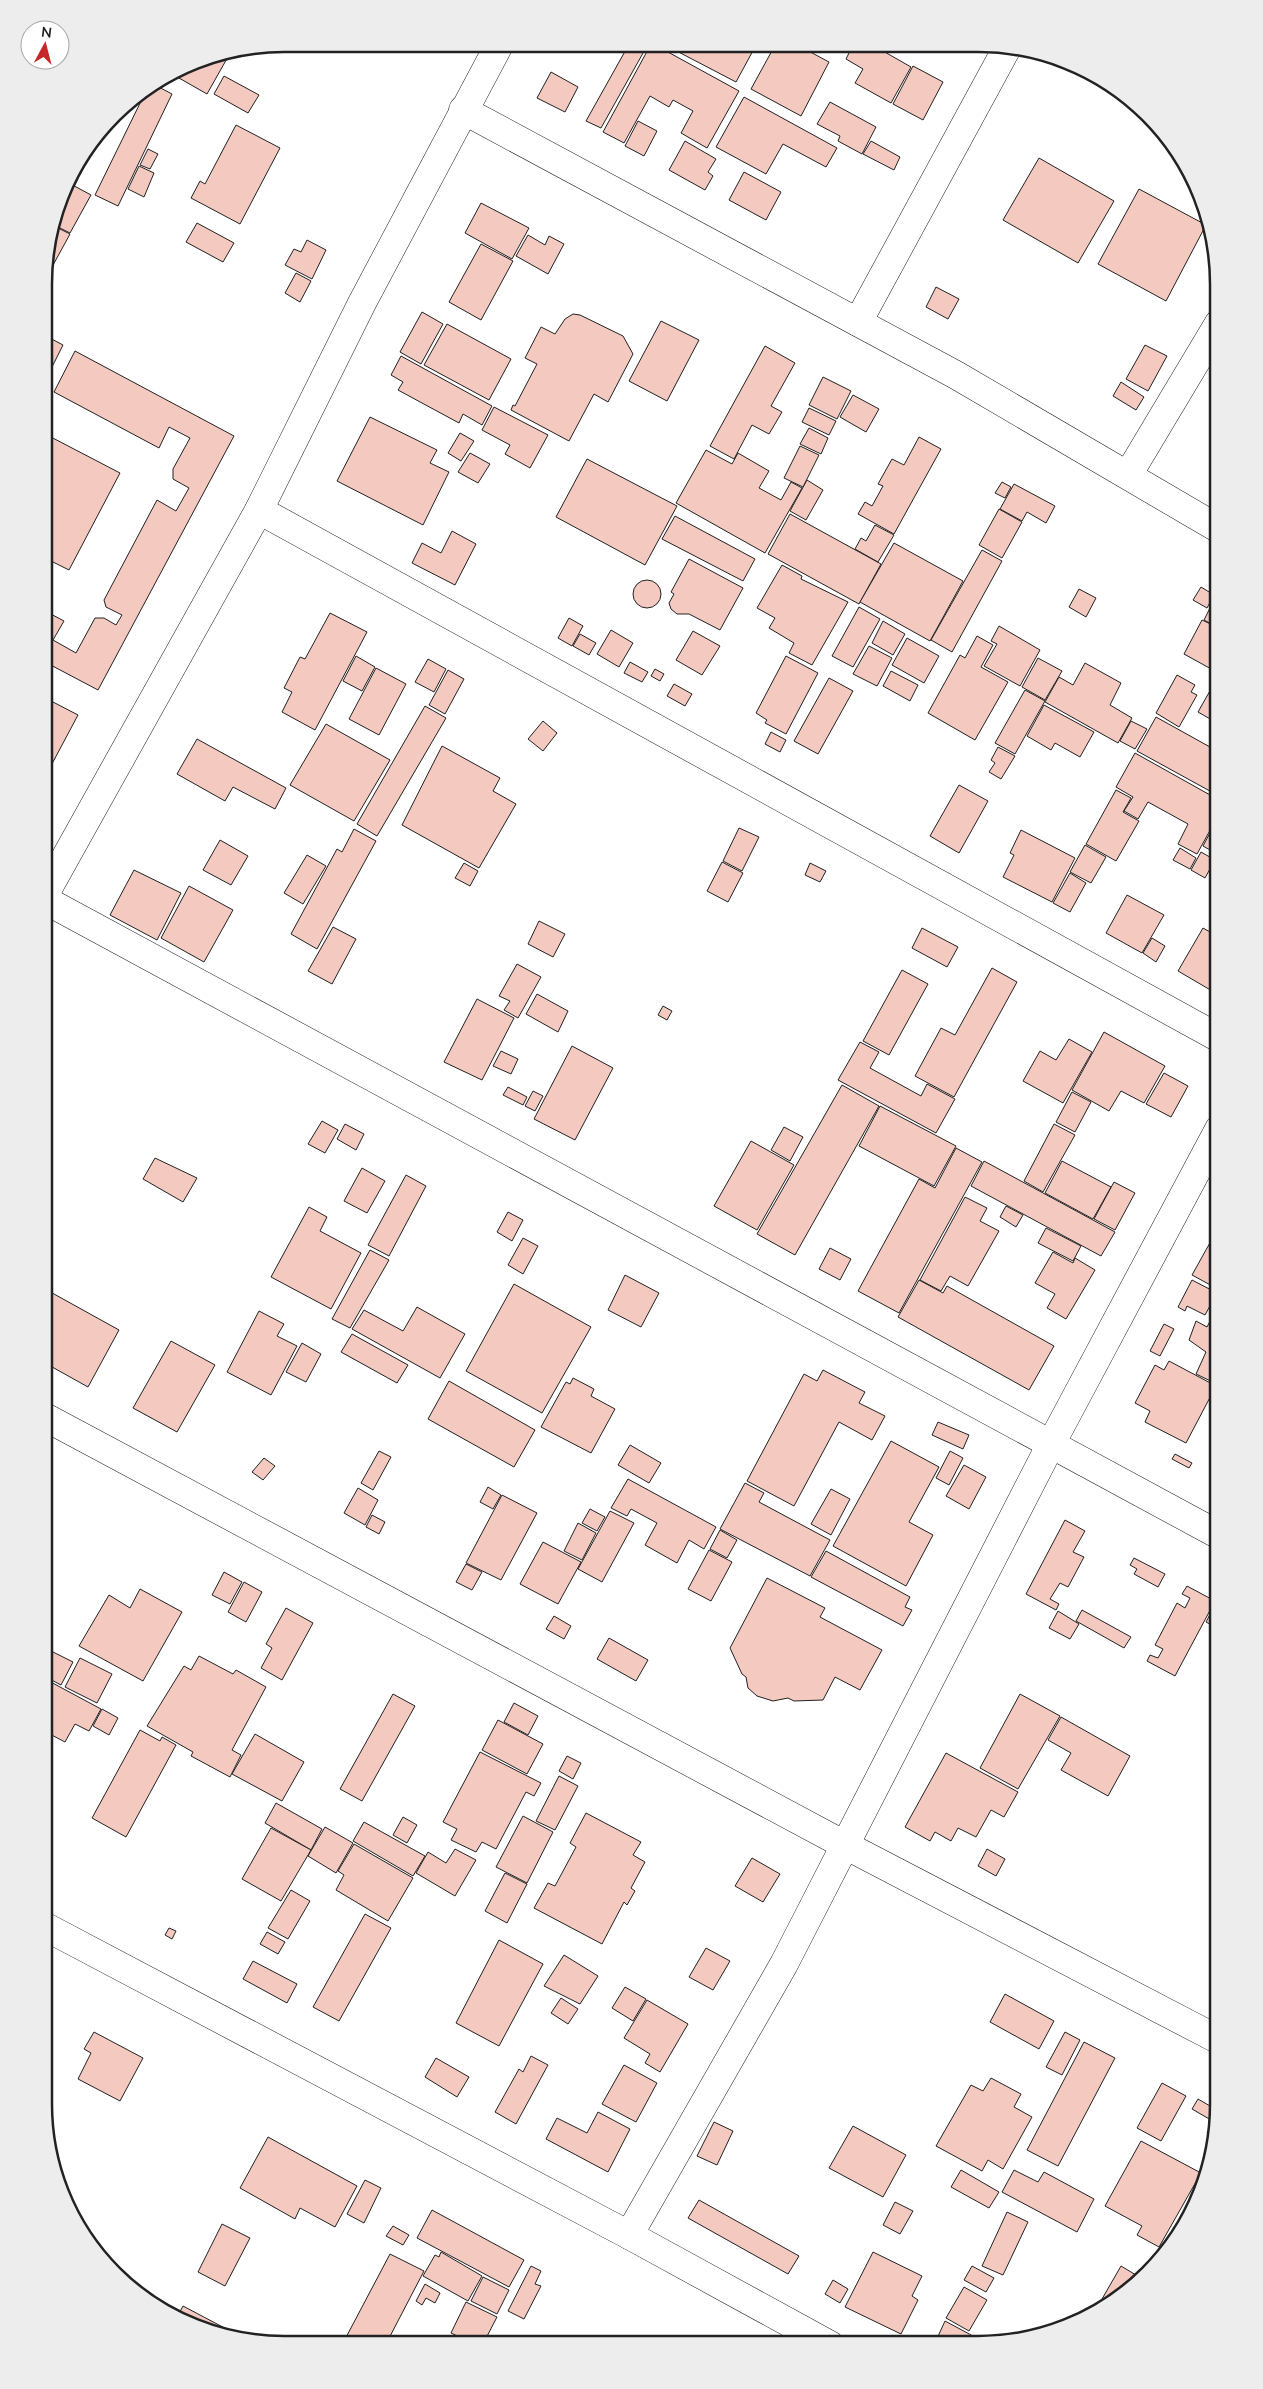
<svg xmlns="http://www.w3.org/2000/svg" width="1263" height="2389" font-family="Mulish,sans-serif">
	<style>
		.building { fill: #f3c9c0; stroke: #222 }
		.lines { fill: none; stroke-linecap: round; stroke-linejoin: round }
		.minor-casing { stroke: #222; stroke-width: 29 }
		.minor { stroke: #fff; stroke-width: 28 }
		.rim { fill: none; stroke: #222; stroke-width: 2.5 }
	</style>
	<rect width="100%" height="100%" fill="#fff"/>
	<!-- building -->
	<g class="building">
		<path d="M422 45H436L433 50Z"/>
		<path d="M628 46H647L601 128 586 121Z"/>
		<path d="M650 46H657L739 91 707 148 681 133 693 111 673 100 669 107 650 96 624 143 603 132Z"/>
		<path d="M667 46 755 47 736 82Z"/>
		<path d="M774 47H801L829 62 801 116 751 89Z"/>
		<path d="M852 47H876L911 67 891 103 855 83 863 69 846 59Z"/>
		<path d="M229 55 207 94 172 74 192 62Z"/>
		<path d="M913 66 943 82 923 120 893 104Z"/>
		<path d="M551 72 578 87 565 112 537 98Z"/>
		<path d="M224 76 259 95 248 113 214 94Z"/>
		<path d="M155 85 172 94 118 206 95 195 146 91Z"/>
		<path d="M744 97 837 148 826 167 783 144 766 174 716 147Z"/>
		<path d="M830 102 876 127 862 154 838 141 840 136 817 124Z"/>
		<path d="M638 121 657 131 644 156 625 146Z"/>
		<path d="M236 125 280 148 240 224 191 198 200 181 205 184Z"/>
		<path d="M685 141 716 159 708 172 713 176 705 190 669 170Z"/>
		<path d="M871 141 900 157 894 170 863 154Z"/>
		<path d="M148 149 158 154 150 169 140 165Z"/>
		<path d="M1039 158 1114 201 1078 263 1003 220Z"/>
		<path d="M139 166 154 173 144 197 128 189Z"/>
		<path d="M744 172 781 192 766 220 729 200Z"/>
		<path d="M67 182 91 195 70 233 54 225Z"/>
		<path d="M1139 189 1206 225 1166 301 1098 264Z"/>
		<path d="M481 203 529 228 512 259 465 233Z"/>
		<path d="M197 223 234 243 223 262 186 242Z"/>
		<path d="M54 226 70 234 46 278V253Z"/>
		<path d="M528 235 545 245 549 236 564 244 548 274 516 256Z"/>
		<path d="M307 240 326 250 312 279 285 265 294 249 301 252Z"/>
		<path d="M481 244 513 261 481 320 449 302Z"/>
		<path d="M296 273 311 281 300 302 285 293Z"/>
		<path d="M936 287 959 299 948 319 926 307Z"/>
		<path d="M422 312 443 324 421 364 400 352Z"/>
		<path d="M573 314 580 315 623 336 633 354 608 402 594 394 569 441 511 410 513 405 515 406 537 364 525 358 541 327 555 334 565 319Z"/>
		<path d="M661 321 699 340 667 401 629 381Z"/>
		<path d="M447 324 511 359 489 400 424 365Z"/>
		<path d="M46 336 63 345 46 379Z"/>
		<path d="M1145 345 1167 356 1148 391 1126 379Z"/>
		<path d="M765 346 795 363 771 406 782 412 769 434 752 425 734 459 710 446Z"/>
		<path d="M75 351 234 436 98 690 45 662V611L64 621 53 640 76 653 95 618H104L116 625 122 615 106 607 104 600 157 500 176 511 189 488 173 479V469L190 438 169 427 159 448 54 392Z"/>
		<path d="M401 356 492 406 482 425 463 414 459 423 398 390 403 382 391 375Z"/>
		<path d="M823 377 851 391 837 419 809 405Z"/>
		<path d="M1121 382 1144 397 1136 410 1113 396Z"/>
		<path d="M853 395 879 409 866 432 840 417Z"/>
		<path d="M494 407 548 435 530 468 505 454 510 445 482 430Z"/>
		<path d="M809 408 836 421 829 435 802 422Z"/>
		<path d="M370 417 437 450 430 463 449 472 423 525 337 481Z"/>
		<path d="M809 428 828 438 821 454 800 444Z"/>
		<path d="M460 433 474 441 461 461 448 453Z"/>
		<path d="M47 435 120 473 69 570 45 558 46 439Z"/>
		<path d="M919 437 941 449 894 534 858 514 865 502 872 506 883 486 878 484 892 459 904 465Z"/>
		<path d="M800 446 819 455 803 487 784 478Z"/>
		<path d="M706 450 732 464 738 453 769 471 759 488 781 500 791 482 802 488 765 553 676 503Z"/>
		<path d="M470 453 490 464 478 483 458 472Z"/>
		<path d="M587 459 677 506 645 565 556 517Z"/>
		<path d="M807 480 823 490 806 520 790 511Z"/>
		<path d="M1002 482 1011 487 1005 498 995 493Z"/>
		<path d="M1014 484 1055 506 1046 523 1027 512 1022 521 1000 509Z"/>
		<path d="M999 509 1022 522 1002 558 979 545Z"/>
		<path d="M790 514 881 564 859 604 768 554Z"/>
		<path d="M675 516 755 559 743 581 662 539Z"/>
		<path d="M875 525 894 535 878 562 855 549 861 538 866 541Z"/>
		<path d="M452 531 476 544 455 585 412 563 422 543 441 553Z"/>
		<path d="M894 543 963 581 930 641 860 602Z"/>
		<path d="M982 550 1002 561 952 652 931 640Z"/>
		<path d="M689 559 743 588 720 630 689 614H677L671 609 669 603 674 594 671 592Z"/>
		<path d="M782 565 802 576 801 579 848 602 812 665 789 653 794 643 769 628 775 618 757 608Z"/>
		<circle cx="647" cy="594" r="14"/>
		<path d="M1201 587 1214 595 1207 608 1193 600Z"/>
		<path d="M1079 589 1096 598 1086 617 1069 607Z"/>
		<path d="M1215 598 1219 600V628L1204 620Z"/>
		<path d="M859 607 880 619 853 667 832 656Z"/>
		<path d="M330 613 367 632 315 730 282 712 292 692 284 688 300 657 305 659Z"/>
		<path d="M569 618 583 626 572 646 558 638Z"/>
		<path d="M1202 620 1219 628V659L1213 670 1184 654Z"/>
		<path d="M883 621 905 634 893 655 872 643Z"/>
		<path d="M999 626 1040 650 1020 686 984 666 997 644 991 641Z"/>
		<path d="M611 630 633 643 619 667 597 654Z"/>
		<path d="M693 631 720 646 702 675 676 660Z"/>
		<path d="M580 634 596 643 589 655 573 646Z"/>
		<path d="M977 636 993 645 981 667 1008 682 975 740 928 713 960 655 965 658Z"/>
		<path d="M907 638 939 656 924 683 892 665Z"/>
		<path d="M869 646 892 658 877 686 853 674Z"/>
		<path d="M356 656 375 667 362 691 343 681Z"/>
		<path d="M786 656 818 673 786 734 765 723 767 720 756 713Z"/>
		<path d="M1038 658 1062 671 1045 700 1022 687Z"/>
		<path d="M428 659 446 669 434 692 415 682Z"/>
		<path d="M630 662 648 672 642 682 624 673Z"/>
		<path d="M1085 663 1121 683 1110 705 1132 718 1118 743 1045 702 1059 677 1073 685Z"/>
		<path d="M376 668 406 684 379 735 349 719Z"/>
		<path d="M655 669 664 674 660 681 651 676Z"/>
		<path d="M448 670 464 679 445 714 429 705Z"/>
		<path d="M891 671 918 685 910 701 883 686Z"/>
		<path d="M1177 675 1195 685 1191 692 1197 695 1179 727 1156 713Z"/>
		<path d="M829 678 853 691 818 754 794 741Z"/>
		<path d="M674 684 692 694 685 706 667 696Z"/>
		<path d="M1211 689 1219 693V724L1198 712Z"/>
		<path d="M1025 690 1045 701 1015 754 995 743Z"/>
		<path d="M53 702 78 715 45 777V708L49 710Z"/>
		<path d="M1044 705 1094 732 1080 757 1055 743 1051 750 1027 736Z"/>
		<path d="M425 706 446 718 377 836 357 824Z"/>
		<path d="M1156 717 1219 752V796L1137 751Z"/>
		<path d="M543 721 557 733 543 751 528 739Z"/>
		<path d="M1131 721 1147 729 1135 749 1120 741Z"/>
		<path d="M326 724 390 760 354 821 290 785Z"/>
		<path d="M771 732 786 740 780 752 765 744Z"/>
		<path d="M197 739 286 788 275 809 233 787 225 801 177 774Z"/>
		<path d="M442 746 500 778 493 791 516 804 479 868 402 825Z"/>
		<path d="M998 747 1015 756 1001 779 989 772 995 763 991 760Z"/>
		<path d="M1135 753 1219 800V814L1197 854 1178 844 1188 824 1148 802 1138 819 1124 811 1133 797 1116 787Z"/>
		<path d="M959 785 988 801 959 853 930 836Z"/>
		<path d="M1116 790 1131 798 1123 812 1139 821 1116 861 1086 844Z"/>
		<path d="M1219 816V855L1203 846Z"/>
		<path d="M739 828 759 837 742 871 723 861Z"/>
		<path d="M354 829 376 841 317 949 291 934 337 849 342 852Z"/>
		<path d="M1021 830 1075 858 1052 902 1003 877 1014 855 1010 853Z"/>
		<path d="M220 840 248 856 231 885 203 870Z"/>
		<path d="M1085 845 1106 857 1091 883 1070 872Z"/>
		<path d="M1180 848 1196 858 1190 869 1173 860Z"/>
		<path d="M1201 852 1215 860 1205 878 1191 870Z"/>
		<path d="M307 855 326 866 303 904 284 893Z"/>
		<path d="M722 862 743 873 728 902 707 891Z"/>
		<path d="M464 863 478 871 470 886 455 878Z"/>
		<path d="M810 863 826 871 820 882 805 875Z"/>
		<path d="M134 870 181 893 157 940 110 915Z"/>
		<path d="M1070 873 1086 883 1070 912 1053 903Z"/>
		<path d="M189 886 233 910 204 962 161 938Z"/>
		<path d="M1127 895 1164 915 1142 953 1106 933Z"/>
		<path d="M539 921 565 934 553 957 528 944Z"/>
		<path d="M333 927 356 939 332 984 308 971Z"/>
		<path d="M922 928 958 947 947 967 912 948Z"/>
		<path d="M1203 928 1219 937V995L1178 971Z"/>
		<path d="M1152 938 1165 946 1156 962 1143 953Z"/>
		<path d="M517 964 541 977 518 1018 504 1010 510 1001 499 996Z"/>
		<path d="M992 968 1017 982 954 1097 915 1076 941 1028 955 1035Z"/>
		<path d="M902 970 928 984 889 1055 863 1041Z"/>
		<path d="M537 994 568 1011 558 1032 526 1014Z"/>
		<path d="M477 999 514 1018 482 1080 444 1062Z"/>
		<path d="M663 1006 672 1011 667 1020 658 1015Z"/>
		<path d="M1104 1032 1165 1066 1144 1103 1121 1091 1109 1111 1072 1090Z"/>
		<path d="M1069 1039 1092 1052 1063 1103 1023 1081 1040 1051 1056 1060Z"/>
		<path d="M860 1042 879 1052 870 1068 921 1096 927 1084 955 1099 936 1133 838 1080Z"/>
		<path d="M572 1046 613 1068 575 1140 534 1119Z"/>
		<path d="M501 1051 518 1059 511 1074 493 1066Z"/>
		<path d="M1164 1073 1188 1086 1171 1117 1146 1104Z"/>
		<path d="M842 1085 879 1106 795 1255 757 1234Z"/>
		<path d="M508 1087 527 1097 523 1105 503 1095Z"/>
		<path d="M533 1091 543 1096 535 1111 525 1106Z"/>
		<path d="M1072 1092 1091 1102 1075 1132 1056 1122Z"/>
		<path d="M880 1106 956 1146 934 1186 859 1146Z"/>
		<path d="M322 1121 338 1130 325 1153 308 1144Z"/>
		<path d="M345 1124 364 1134 356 1150 337 1139Z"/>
		<path d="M1054 1124 1075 1135 1043 1192 1024 1181Z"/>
		<path d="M784 1127 803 1137 790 1161 771 1150Z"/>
		<path d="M751 1141 794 1165 757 1230 714 1206Z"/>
		<path d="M956 1148 982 1162 899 1313 858 1291 919 1179 935 1188Z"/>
		<path d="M155 1158 197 1178 183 1202 143 1179Z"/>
		<path d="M984 1161 1115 1232 1101 1256 971 1186Z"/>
		<path d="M1062 1161 1111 1187 1093 1219 1045 1193Z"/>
		<path d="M362 1168 385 1181 367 1213 344 1201Z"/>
		<path d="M406 1175 426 1186 389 1256 368 1245Z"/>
		<path d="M1114 1182 1135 1193 1115 1230 1094 1219Z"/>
		<path d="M965 1197 987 1208 980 1221 999 1231 968 1286 950 1276 941 1291 920 1280Z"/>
		<path d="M1006 1206 1023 1215 1016 1227 1000 1217Z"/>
		<path d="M309 1207 327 1217 320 1231 361 1253 331 1309 271 1277Z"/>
		<path d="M508 1212 523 1220 512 1241 497 1232Z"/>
		<path d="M1046 1228 1081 1246 1073 1261 1038 1243Z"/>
		<path d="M1216 1232 1219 1234V1282L1216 1288 1192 1275Z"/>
		<path d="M523 1238 538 1246 523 1274 508 1265Z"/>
		<path d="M830 1248 851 1259 840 1280 819 1269Z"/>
		<path d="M370 1250 389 1260 350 1328 332 1319Z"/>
		<path d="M1053 1252 1073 1263 1075 1258 1095 1270 1066 1319 1047 1308 1055 1294 1035 1283Z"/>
		<path d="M625 1275 659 1293 641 1327 608 1310Z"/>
		<path d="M919 1280 943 1293 947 1286 1054 1346 1029 1390 898 1317Z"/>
		<path d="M1192 1280 1217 1293 1205 1315 1187 1306 1185 1311 1178 1307Z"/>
		<path d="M514 1284 591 1327 542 1413 466 1371Z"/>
		<path d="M45 1289 119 1330 88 1387 45 1363Z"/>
		<path d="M1219 1304V1364L1217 1363 1214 1371 1219 1373V1385L1196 1374 1206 1352 1189 1340 1196 1321 1207 1327Z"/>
		<path d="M417 1307 465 1334 440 1378 352 1329 364 1310 403 1331Z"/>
		<path d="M259 1311 284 1324 277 1336 297 1346 271 1395 227 1372Z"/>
		<path d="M1164 1324 1174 1329 1160 1356 1150 1351Z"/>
		<path d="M352 1334 408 1365 397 1383 341 1352Z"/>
		<path d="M171 1341 215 1365 177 1432 133 1408Z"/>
		<path d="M302 1343 321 1354 306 1382 286 1372Z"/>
		<path d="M1169 1361 1216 1386 1186 1443 1145 1422 1150 1411 1135 1403 1155 1365 1164 1370Z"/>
		<path d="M823 1370 865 1392 859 1403 885 1416 872 1440 839 1422 794 1506 747 1481 804 1374 817 1381Z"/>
		<path d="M573 1378 594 1389 591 1396 615 1409 591 1453 541 1427 566 1382 570 1384Z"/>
		<path d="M449 1381 535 1430 514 1467 428 1419Z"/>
		<path d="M1219 1386V1404L1211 1400Z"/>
		<path d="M938 1422 969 1435 963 1449 932 1435Z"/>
		<path d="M891 1441 939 1467 909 1522 933 1535 906 1586 833 1546Z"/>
		<path d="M630 1445 661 1463 649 1483 618 1465Z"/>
		<path d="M379 1451 391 1457 373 1490 361 1483Z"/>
		<path d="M950 1451 963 1458 949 1485 936 1478Z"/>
		<path d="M1175 1454 1192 1463 1189 1468 1172 1459Z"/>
		<path d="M264 1458 275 1466 263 1480 252 1472Z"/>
		<path d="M964 1465 986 1477 969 1509 946 1496Z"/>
		<path d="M628 1479 716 1527 704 1549 689 1540 677 1563 645 1545 657 1523 631 1509 627 1516 611 1508Z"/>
		<path d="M745 1483 764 1493 759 1502 830 1540 810 1576 720 1529Z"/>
		<path d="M488 1487 501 1495 493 1509 480 1502Z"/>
		<path d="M358 1488 378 1500 365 1525 344 1513Z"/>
		<path d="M831 1489 850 1499 831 1535 811 1524Z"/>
		<path d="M502 1495 537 1513 501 1580 466 1563Z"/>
		<path d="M590 1509 605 1517 597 1531 582 1523Z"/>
		<path d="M610 1511 634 1523 602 1582 578 1569Z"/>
		<path d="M372 1515 385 1522 379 1534 366 1527Z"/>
		<path d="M1065 1520 1085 1531 1073 1552 1084 1557 1068 1587 1060 1583 1050 1599 1059 1604 1056 1610 1026 1594Z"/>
		<path d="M578 1523 596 1533 582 1560 564 1551Z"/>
		<path d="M720 1530 737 1540 727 1558 710 1549Z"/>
		<path d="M543 1542 581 1562 558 1604 520 1584Z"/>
		<path d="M709 1550 732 1562 711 1601 688 1589Z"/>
		<path d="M826 1551 910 1597 905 1607 912 1610 903 1626 811 1577Z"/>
		<path d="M1134 1558 1165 1574 1158 1587 1134 1574 1137 1569 1130 1565Z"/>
		<path d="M466 1564 482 1572 472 1590 456 1582Z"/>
		<path d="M224 1572 242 1582 230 1604 212 1595Z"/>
		<path d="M767 1578 825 1608 820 1617 882 1650 860 1690 835 1677 823 1700 794 1701 788 1698 773 1701 757 1696 748 1688 746 1677 742 1674 730 1648Z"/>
		<path d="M244 1582 262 1592 246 1622 228 1612Z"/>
		<path d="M1187 1586 1215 1601 1175 1676 1147 1661 1150 1655 1158 1658 1163 1649 1155 1645 1177 1603 1185 1608 1190 1598 1182 1594Z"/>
		<path d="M140 1589 182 1612 143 1681 79 1646 109 1595 130 1608Z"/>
		<path d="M1217 1601 1219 1602V1629L1206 1622Z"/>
		<path d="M286 1608 313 1623 282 1680 261 1668 272 1648 266 1644Z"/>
		<path d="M1082 1610 1131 1637 1124 1648 1076 1621Z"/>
		<path d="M1058 1611 1079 1624 1070 1639 1049 1628Z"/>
		<path d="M554 1616 571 1626 564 1639 546 1629Z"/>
		<path d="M609 1638 648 1660 636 1681 597 1659Z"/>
		<path d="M49 1650 73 1662 61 1685 44 1676V1660Z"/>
		<path d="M199 1656 233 1674 236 1670 266 1687 232 1750 241 1755 230 1777 191 1756 193 1752 147 1726 184 1666 191 1670Z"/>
		<path d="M80 1658 112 1674 97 1703 65 1687Z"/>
		<path d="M47 1680 101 1709 89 1731 75 1724 65 1742 44 1731V1686Z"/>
		<path d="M393 1694 415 1706 362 1801 340 1789Z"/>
		<path d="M1020 1694 1060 1716 1018 1789 980 1768Z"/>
		<path d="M514 1703 538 1716 528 1735 504 1722Z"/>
		<path d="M102 1709 118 1718 109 1735 93 1726Z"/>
		<path d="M1061 1717 1130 1756 1108 1796 1061 1770 1071 1753 1048 1740Z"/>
		<path d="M498 1720 543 1744 527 1774 482 1750Z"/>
		<path d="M140 1730 160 1741 162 1737 176 1745 126 1837 92 1818Z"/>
		<path d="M255 1734 304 1762 282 1801 232 1774Z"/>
		<path d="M480 1752 541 1783 534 1796 526 1792 496 1849 482 1842 476 1852 451 1840 457 1829 443 1822Z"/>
		<path d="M946 1753 1018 1792 1004 1817 991 1810 976 1837 958 1828 951 1841 935 1832 930 1841 905 1827Z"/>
		<path d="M567 1756 581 1763 573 1779 559 1771Z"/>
		<path d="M559 1776 578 1786 555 1830 536 1821Z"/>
		<path d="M276 1803 322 1829 311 1850 265 1823Z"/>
		<path d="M586 1813 641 1842 633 1855 645 1862 631 1888 635 1891 627 1905 624 1902 602 1944 534 1908 548 1883 555 1886 576 1847 570 1843Z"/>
		<path d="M523 1816 553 1832 527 1883 496 1867Z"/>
		<path d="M403 1817 417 1825 407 1843 393 1835Z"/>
		<path d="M364 1822 425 1856 413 1876 353 1841Z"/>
		<path d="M325 1827 353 1843 336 1873 308 1856Z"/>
		<path d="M271 1828 311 1850 281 1901 242 1879Z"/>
		<path d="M354 1844 413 1878 388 1921 336 1890 344 1875 338 1871Z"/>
		<path d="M455 1849 476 1860 455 1896 416 1873 428 1852 446 1863Z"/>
		<path d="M987 1849 1005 1859 996 1876 978 1866Z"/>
		<path d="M752 1858 780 1874 763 1902 735 1886Z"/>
		<path d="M505 1873 527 1884 507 1923 485 1911Z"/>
		<path d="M291 1890 310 1901 288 1939 268 1928Z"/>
		<path d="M365 1914 391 1928 339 2021 313 2007Z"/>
		<path d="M1219 1915V1933L1211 1928Z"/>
		<path d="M169 1928 176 1931 172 1939 165 1935Z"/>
		<path d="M267 1932 285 1942 278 1954 260 1944Z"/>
		<path d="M499 1940 543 1964 499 2046 456 2023Z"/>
		<path d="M706 1948 730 1961 713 1990 689 1977Z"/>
		<path d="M564 1955 598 1976 580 2004 544 1986Z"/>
		<path d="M253 1961 297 1984 287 2003 243 1979Z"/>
		<path d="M625 1987 646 1999 633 2021 612 2008Z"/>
		<path d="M1005 1994 1054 2021 1039 2049 990 2022Z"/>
		<path d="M561 1998 578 2009 568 2024 551 2013Z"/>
		<path d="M647 2000 688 2024 660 2072 645 2063 650 2054 624 2038Z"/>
		<path d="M94 2032 143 2058 120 2101 78 2079 91 2053 84 2049Z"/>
		<path d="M1065 2032 1080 2040 1062 2075 1046 2067Z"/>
		<path d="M1084 2042 1115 2058 1058 2166 1027 2150Z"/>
		<path d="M531 2056 548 2065 516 2124 495 2112 519 2069 523 2072Z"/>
		<path d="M436 2058 469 2077 457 2097 425 2077Z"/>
		<path d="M624 2065 657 2083 636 2122 602 2104Z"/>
		<path d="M991 2078 1021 2094 1014 2107 1032 2117 1003 2169 988 2160 982 2171 936 2146 971 2085 983 2091Z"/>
		<path d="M1162 2083 1186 2096 1161 2141 1137 2128Z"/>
		<path d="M1198 2099 1217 2110 1211 2120 1192 2109Z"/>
		<path d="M598 2112 630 2129 608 2172 546 2139 557 2118 587 2133Z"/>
		<path d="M1219 2112V2121L1215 2137 1207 2133Z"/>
		<path d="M714 2122 733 2131 717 2165 697 2156Z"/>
		<path d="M853 2126 906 2155 883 2197 829 2168Z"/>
		<path d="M268 2137 357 2186 335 2227 300 2208 295 2219 240 2188Z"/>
		<path d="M1141 2141 1201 2173 1159 2247 1137 2235 1142 2226 1105 2206Z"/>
		<path d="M961 2170 999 2192 989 2208 951 2187Z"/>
		<path d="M1014 2170 1038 2182 1044 2172 1094 2199 1077 2232 1002 2192Z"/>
		<path d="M365 2180 381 2188 364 2223 347 2214Z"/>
		<path d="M59 2188 69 2193 65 2200Z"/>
		<path d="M699 2200 799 2256 788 2274 688 2218Z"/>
		<path d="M895 2202 913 2211 900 2234 883 2225Z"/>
		<path d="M432 2210 524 2260 509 2287 417 2238Z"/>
		<path d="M1007 2212 1028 2222 1003 2275 982 2266Z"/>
		<path d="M222 2224 250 2238 225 2286 198 2272Z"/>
		<path d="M393 2226 409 2235 403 2245 386 2236Z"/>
		<path d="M441 2252 482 2276 468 2301 423 2276 435 2255 439 2257Z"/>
		<path d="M873 2252 922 2276 912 2296 918 2300 901 2334 845 2307Z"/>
		<path d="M390 2254 424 2271 386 2344 343 2343Z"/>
		<path d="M531 2266 541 2271 535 2284 541 2286 524 2319 508 2311Z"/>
		<path d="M972 2266 994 2278 986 2292 964 2280Z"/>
		<path d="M1121 2266 1141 2278 1113 2305 1102 2299Z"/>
		<path d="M483 2277 509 2290 497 2314 471 2301Z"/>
		<path d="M833 2280 848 2289 840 2303 825 2294Z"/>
		<path d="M425 2284 440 2293 435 2303 426 2298 422 2305 416 2301Z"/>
		<path d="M964 2287 987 2300 969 2331 946 2318Z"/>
		<path d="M466 2302 497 2317 483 2344H474L451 2333Z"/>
		<path d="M183 2306 253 2343 178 2321 176 2319Z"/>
		<path d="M945 2321 973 2336 969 2345H934Z"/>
	</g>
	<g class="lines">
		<!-- minor casing -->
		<g class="minor-casing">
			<g id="minor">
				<path d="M463 110 956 375 1219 529"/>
				<path d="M858 322 1007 48"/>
				<path d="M1128 475 1219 323"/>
				<path d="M259 510 1219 1038"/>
				<path d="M45 894 259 510 362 303 499 45"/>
				<path d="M45 900 1219 1535"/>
				<path d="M45 1417 843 1844 1219 2040"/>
				<path d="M44 1926 629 2235 830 2345"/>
				<path d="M629 2235 784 1964 1051 1444 1219 1129"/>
			</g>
		</g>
		<!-- minor -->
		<use href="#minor" class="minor"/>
	</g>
	<!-- crop -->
	<path d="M0 0H1263V2389H0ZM284 52H978A232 232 0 0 1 1210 284V2104A232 232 0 0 1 978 2336H284A232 232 0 0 1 52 2104V284A232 232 0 0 1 284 52Z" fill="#ededed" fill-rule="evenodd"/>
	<path class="rim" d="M284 52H978A232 232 0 0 1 1210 284V2104A232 232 0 0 1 978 2336H284A232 232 0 0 1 52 2104V284A232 232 0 0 1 284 52Z"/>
	<!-- north arrow -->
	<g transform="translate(45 45) rotate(7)"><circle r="24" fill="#ffffff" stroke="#a7a7a7"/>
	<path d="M0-4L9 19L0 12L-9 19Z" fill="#c62828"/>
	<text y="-8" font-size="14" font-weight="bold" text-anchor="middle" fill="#222222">N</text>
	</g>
</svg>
